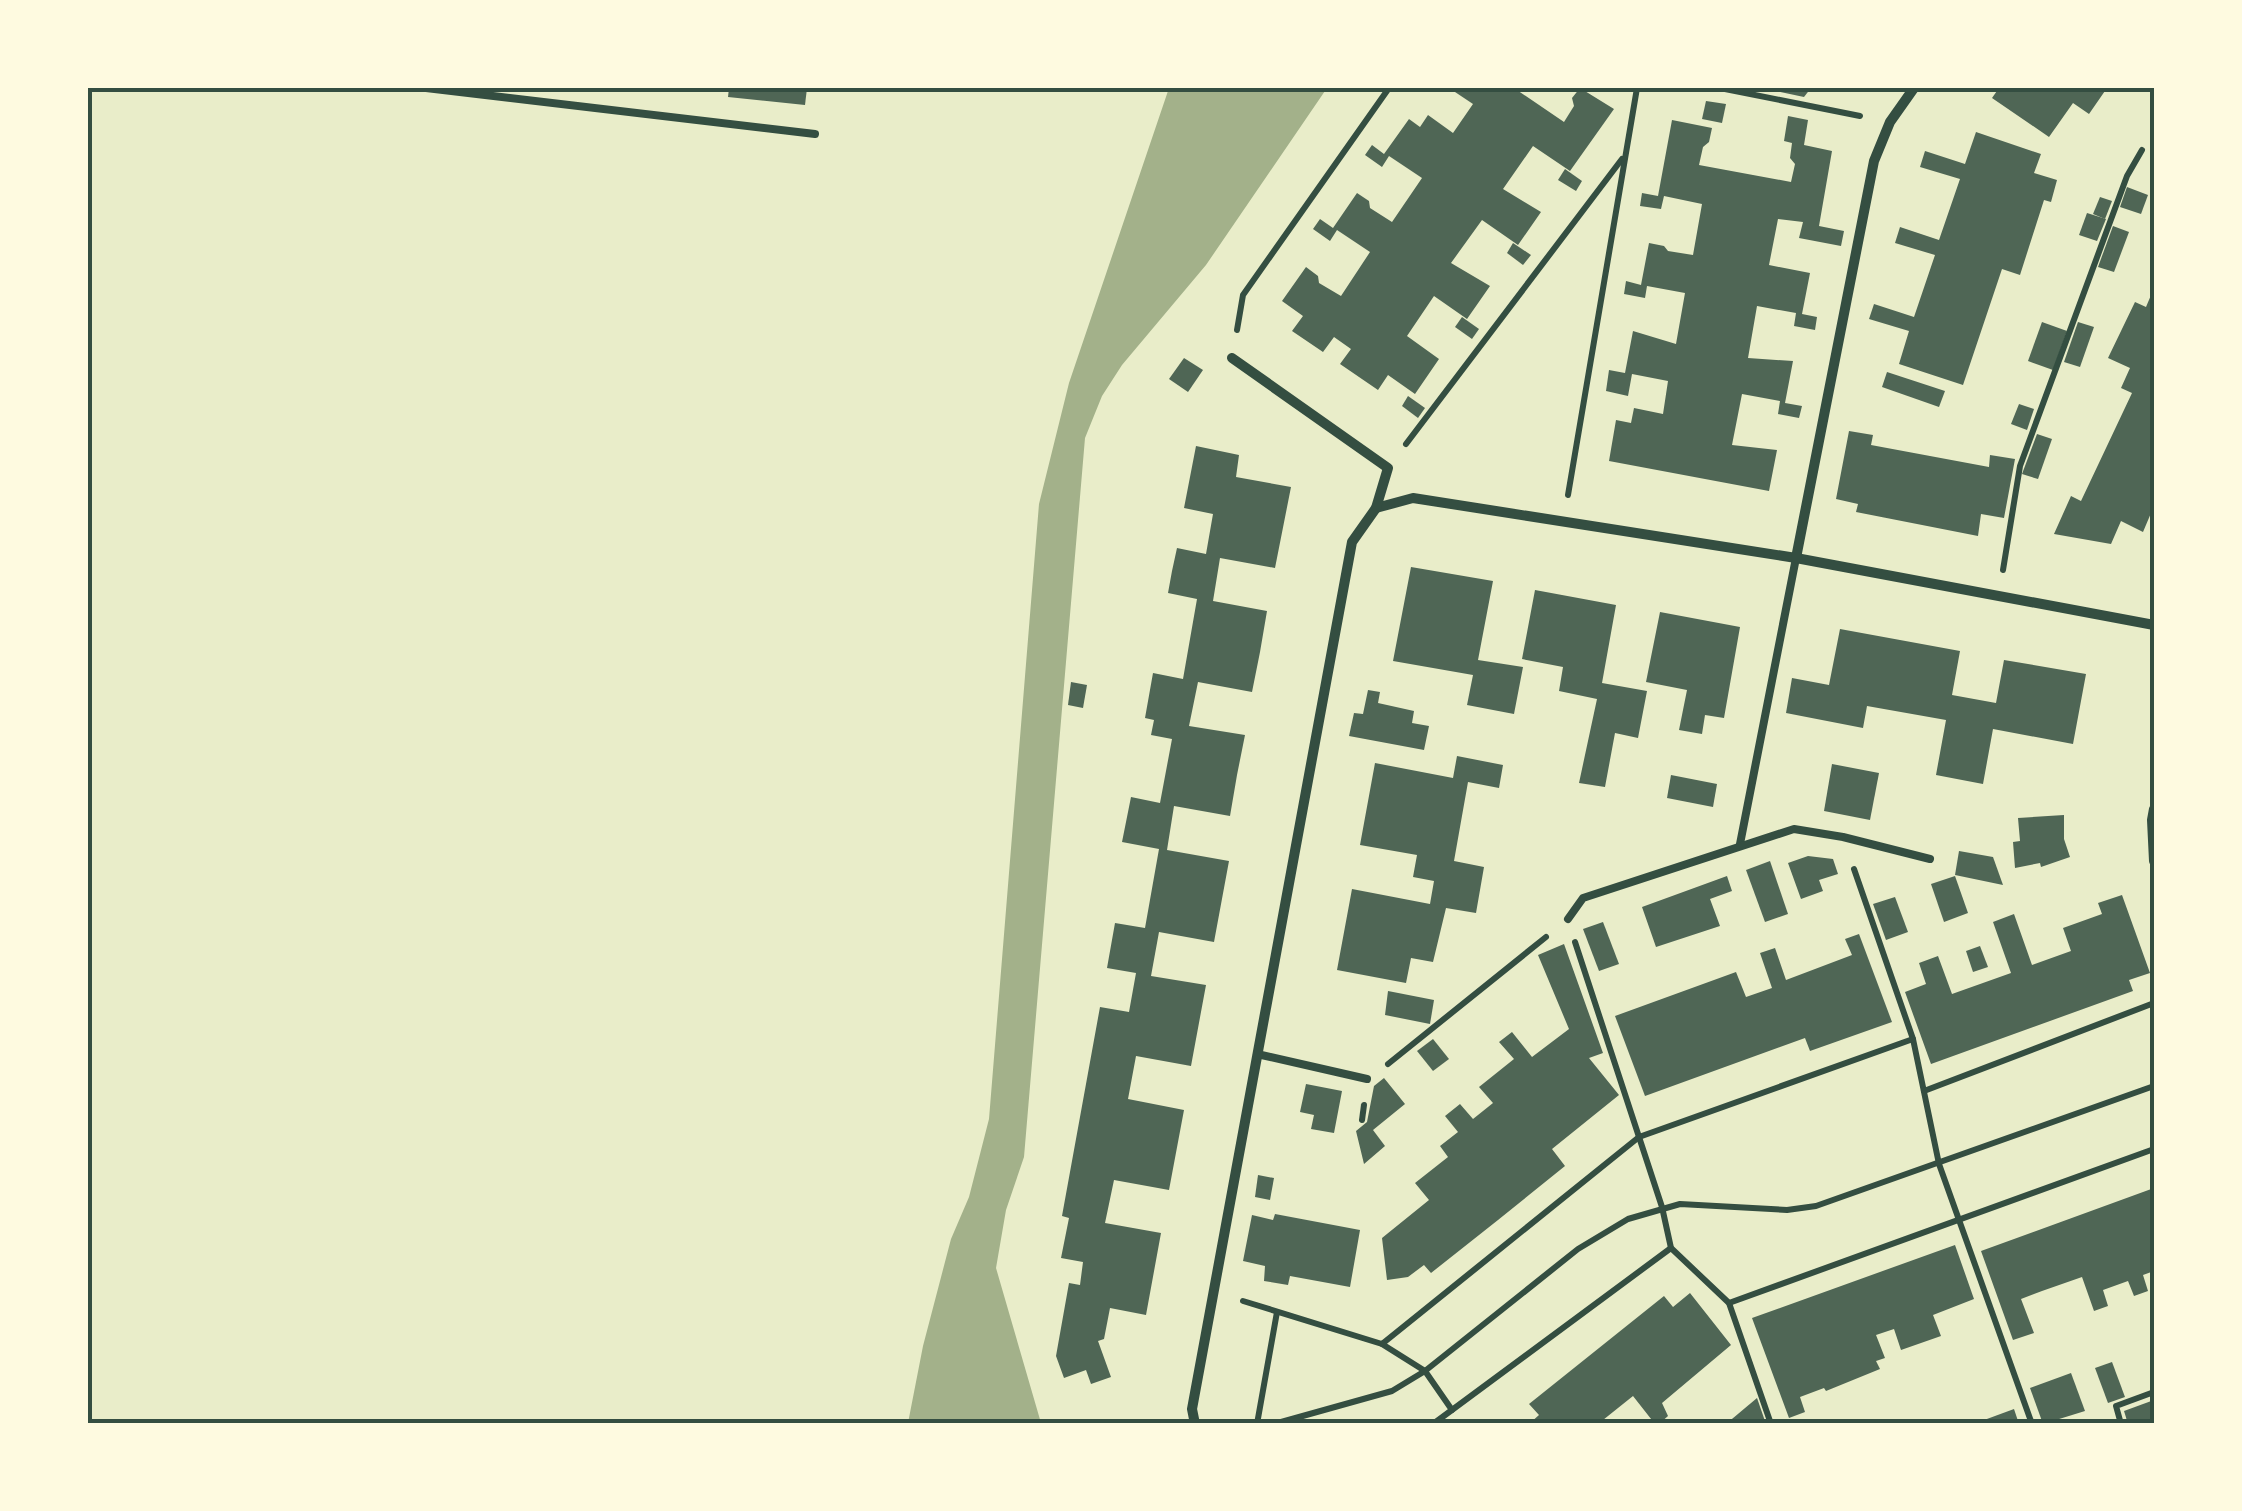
<svg xmlns="http://www.w3.org/2000/svg" width="2242" height="1511" font-family="Merriweather,serif">
	<style>
		.water { fill: #a3b18a }
		.building { fill: #4f6655 }
		.lines { fill: none; stroke-linecap: round; stroke-linejoin: round }
		.path { stroke: #344e41; stroke-width: 6 }
		.service { stroke: #344e41; stroke-width: 8 }
		.minor { stroke: #344e41; stroke-width: 10 }
		.neatline { fill: none; stroke: #344e41; stroke-width: 4 }
	</style>
	<rect width="100%" height="100%" fill="#e9edc9"/>
	<!-- water -->
	<path class="water" d="M1169 88H1327L1206 265 1122 365 1102 396 1085 438 1024 1157 1006 1210 996 1268 1041 1423H908L923 1346 951 1239 969 1197 989 1119 1039 504 1069 383Z"/>
	<!-- building -->
	<g class="building">
		<path d="M729 88H807L805 105 728 97Z"/>
		<path d="M1449 88H1514L1564 122 1574 106 1572 98 1580 88 1614 109 1570 171 1533 146 1503 189 1541 212 1518 245 1482 220 1451 263 1490 286 1467 319 1434 296 1407 336 1439 359 1415 394 1388 375 1378 390 1340 364 1351 349 1334 337 1323 352 1292 331 1303 316 1282 301 1306 267 1318 276 1319 283 1341 296 1370 252 1337 230 1330 241 1313 229 1320 219 1333 228 1357 193 1369 201 1370 208 1392 222 1422 178 1389 156 1382 167 1365 155 1372 145 1384 154 1409 119 1420 127 1428 115 1453 133 1473 104Z"/>
		<path d="M1761 88H1811L1804 97Z"/>
		<path d="M1999 88H2107L2089 114 2073 103 2049 137 1992 98Z"/>
		<path d="M1706 101 1726 104 1722 123 1702 119Z"/>
		<path d="M1788 116 1808 120 1804 145 1832 151 1819 226 1844 231 1841 246 1799 238 1803 222 1778 219 1769 265 1810 273 1802 314 1817 317 1815 330 1794 326 1796 313 1757 306 1748 358 1793 361 1785 403 1802 406 1799 418 1778 414 1780 401 1742 394 1732 445 1777 450 1769 491 1609 461 1616 420 1631 423 1634 408 1663 414 1668 381 1632 374 1628 396 1606 391 1609 370 1625 373 1633 331 1676 344 1685 293 1647 286 1645 298 1624 294 1626 281 1641 285 1649 243 1664 246 1668 251 1693 255 1702 204 1664 196 1661 209 1640 206 1642 193 1658 196 1672 120 1712 128 1709 142 1703 147 1699 165 1791 182 1795 164 1790 158 1792 143 1784 141Z"/>
		<path d="M1976 132 2041 154 2034 173 2057 180 2051 202 2044 200 2020 275 2002 269 1963 385 1899 364 1909 331 1869 319 1874 304 1914 317 1935 255 1895 243 1900 227 1939 240 1960 179 1920 167 1925 151 1965 164Z"/>
		<path d="M1565 169 1582 181 1576 191 1558 180Z"/>
		<path d="M2127 187 2148 195 2141 214 2120 207Z"/>
		<path d="M2100 197 2112 201 2105 219 2093 214Z"/>
		<path d="M2087 213 2106 219 2097 241 2079 235Z"/>
		<path d="M2113 226 2129 232 2114 272 2098 267Z"/>
		<path d="M1513 243 1531 255 1523 265 1507 253Z"/>
		<path d="M2154 288V506L2143 532 2121 521 2111 544 2054 534 2071 496 2081 501 2132 393 2121 388 2130 368 2108 358 2135 302 2146 307Z"/>
		<path d="M1462 317 1479 329 1472 339 1455 327Z"/>
		<path d="M2042 322 2067 331 2053 370 2028 361Z"/>
		<path d="M2078 322 2094 327 2080 367 2064 362Z"/>
		<path d="M1184 358 1203 370 1188 392 1169 379Z"/>
		<path d="M1887 372 1945 391 1939 407 1882 387Z"/>
		<path d="M1408 396 1425 408 1418 418 1402 406Z"/>
		<path d="M2019 404 2034 409 2027 430 2011 424Z"/>
		<path d="M1849 431 1873 435 1871 445 1989 467 1990 455 2015 459 2004 518 1981 514 1978 536 1856 512 1858 504 1836 499Z"/>
		<path d="M2037 434 2052 439 2038 479 2022 474Z"/>
		<path d="M1196 446 1239 455 1236 477 1291 487 1275 568 1220 558 1213 601 1267 611 1260 652 1252 692 1198 682 1189 726 1245 735 1237 775 1230 816 1174 806 1167 850 1229 861 1214 942 1159 932 1151 976 1206 985 1191 1066 1136 1056 1128 1099 1184 1110 1169 1190 1114 1180 1105 1223 1161 1233 1146 1315 1110 1308 1104 1339 1098 1341 1111 1377 1091 1384 1086 1370 1064 1378 1056 1356 1069 1283 1080 1285 1083 1262 1061 1258 1069 1218 1062 1216 1100 1007 1129 1012 1136 973 1107 968 1115 923 1145 928 1159 849 1122 842 1131 797 1160 803 1172 739 1151 735 1154 720 1145 718 1153 673 1183 679 1197 599 1168 593 1172 571 1177 548 1206 554 1213 514 1184 508Z"/>
		<path d="M1411 567 1493 581 1478 660 1523 667 1514 714 1467 705 1473 675 1393 661Z"/>
		<path d="M1535 590 1616 605 1602 683 1647 691 1638 738 1615 733 1605 787 1579 783 1597 699 1559 691 1563 667 1522 659Z"/>
		<path d="M1660 612 1740 627 1724 718 1705 715 1702 734 1679 730 1687 690 1646 682Z"/>
		<path d="M1840 629 1960 651 1952 695 1996 703 2004 660 2086 674 2073 744 1993 729 1983 784 1936 775 1946 720 1867 706 1863 728 1786 713 1792 678 1829 685Z"/>
		<path d="M1071 682 1087 685 1083 708 1068 705Z"/>
		<path d="M1368 690 1380 692 1378 703 1414 711 1412 723 1429 726 1424 750 1349 736 1354 713 1363 714Z"/>
		<path d="M1457 756 1503 765 1499 788 1468 782 1454 861 1484 867 1476 913 1446 908 1433 962 1411 958 1406 983 1337 970 1352 889 1430 904 1434 881 1413 877 1417 855 1360 845 1375 763 1453 778Z"/>
		<path d="M1832 764 1879 773 1870 820 1824 811Z"/>
		<path d="M1671 775 1717 784 1713 807 1667 798Z"/>
		<path d="M2064 815V839L2070 857 2041 867 2040 863 2015 868 2013 842 2020 841 2018 818Z"/>
		<path d="M1959 851 1993 857 2003 885 1955 875Z"/>
		<path d="M1808 856 1833 859 1838 874 1819 880 1823 891 1801 899 1788 863Z"/>
		<path d="M1770 861 1788 914 1765 922 1746 870Z"/>
		<path d="M1727 876 1732 891 1710 899 1720 926 1656 947 1642 907Z"/>
		<path d="M1955 876 1968 913 1944 922 1931 884Z"/>
		<path d="M2122 895 2150 973 2129 980 2133 991 1931 1064 1905 992 1926 984 1919 963 1938 956 1952 994 2011 973 1993 922 2014 914 2032 965 2071 951 2063 928 2102 914 2098 903Z"/>
		<path d="M1895 897 1908 932 1886 940 1873 904Z"/>
		<path d="M1603 922 1619 964 1599 971 1583 929Z"/>
		<path d="M1859 934 1892 1022 1810 1051 1805 1038 1645 1096 1615 1016 1736 972 1746 997 1772 988 1760 953 1775 948 1786 980 1852 955 1845 939Z"/>
		<path d="M1564 944 1603 1053 1589 1058 1619 1095 1552 1149 1565 1166 1498 1220 1431 1273 1424 1265 1408 1277 1387 1280 1382 1238 1429 1200 1415 1183 1448 1157 1440 1146 1458 1132 1445 1116 1460 1104 1473 1119 1493 1103 1479 1087 1514 1059 1499 1042 1512 1032 1532 1057 1569 1029 1538 955Z"/>
		<path d="M1980 946 1988 967 1973 972 1966 951Z"/>
		<path d="M1388 991 1434 1000 1430 1024 1385 1015Z"/>
		<path d="M1433 1039 1449 1059 1433 1071 1417 1051Z"/>
		<path d="M1384 1078 1405 1104 1373 1130 1385 1146 1364 1164 1356 1131 1367 1122 1374 1086Z"/>
		<path d="M1306 1084 1342 1091 1334 1133 1311 1129 1314 1115 1300 1112Z"/>
		<path d="M1258 1175 1274 1178 1270 1200 1255 1197Z"/>
		<path d="M2154 1188V1271L2143 1275 2148 1291 2134 1296 2128 1281 2103 1290 2108 1306 2094 1311 2082 1277 2042 1291 2021 1299 2034 1333 2013 1340 1981 1251Z"/>
		<path d="M1275 1214 1360 1230 1350 1287 1290 1276 1288 1285 1264 1281 1265 1266 1243 1261 1252 1215 1273 1220Z"/>
		<path d="M1955 1245 1974 1299 1933 1315 1941 1336 1901 1350 1894 1329 1876 1335 1885 1358 1876 1361 1880 1369 1826 1391 1824 1388 1800 1397 1805 1412 1789 1418 1752 1318Z"/>
		<path d="M1690 1293 1731 1345 1662 1403 1668 1416 1659 1424H1655L1633 1396 1598 1424H1529L1539 1415 1529 1404 1664 1296 1673 1307Z"/>
		<path d="M2112 1362 2125 1397 2108 1403 2095 1368Z"/>
		<path d="M2071 1373 2085 1411 2043 1424 2030 1388Z"/>
		<path d="M1757 1398 1766 1424H1726Z"/>
		<path d="M2154 1400V1424H2128L2124 1411Z"/>
		<path d="M2014 1409 2019 1424H1976V1423Z"/>
	</g>
	<g class="lines">
		<!-- path -->
		<g class="path">
			<path d="M1720 88 1860 116"/>
			<path d="M1237 330 1243 295 1389 88"/>
			<path d="M1406 444 1622 159"/>
			<path d="M1568 495 1637 88"/>
			<path d="M2003 570 2020 466 2127 176 2142 150"/>
			<path d="M1854 869 1913 1039 1939 1164 2032 1424"/>
			<path d="M1575 942 1662 1207 1671 1248 1729 1303 1771 1424"/>
			<path d="M1388 1064 1546 937"/>
			<path d="M1924 1091 2154 1003"/>
			<path d="M1362 1120 1364 1105"/>
			<path d="M1243 1301 1382 1344 1639 1137 1913 1039"/>
			<path d="M1729 1303 2154 1149"/>
			<path d="M1382 1344 1425 1371 1452 1410"/>
			<path d="M1257 1424 1277 1312"/>
			<path d="M1274 1424 1392 1391 1425 1371 1578 1249 1628 1219 1680 1204 1787 1210 1816 1206 2154 1086"/>
			<path d="M1433 1424 1671 1248"/>
			<path d="M2121 1424 2116 1406 2154 1392"/>
		</g>
		<!-- service -->
		<g class="service">
			<path d="M426 88 815 134"/>
			<path d="M1740 844 1796 558"/>
			<path d="M1568 919 1583 898 1794 829 1843 837 1930 859"/>
			<path d="M1257 1054 1367 1079"/>
		</g>
		<!-- minor -->
		<g class="minor">
			<path d="M1376 508 1413 498 1796 558 2154 625"/>
			<path d="M1796 558 1874 161 1890 122 1914 88"/>
			<path d="M2154 809 2152 820 2154 861"/>
			<path d="M1195 1424 1192 1409 1352 542 1376 508 1388 468 1232 358"/>
		</g>
	</g>
	<!-- border -->
	<rect width="2242" height="1511" fill="none" stroke="#fefae0" stroke-width="180"/>
	<rect x="90" y="90" width="2062" height="1331" class="neatline"/>
</svg>
